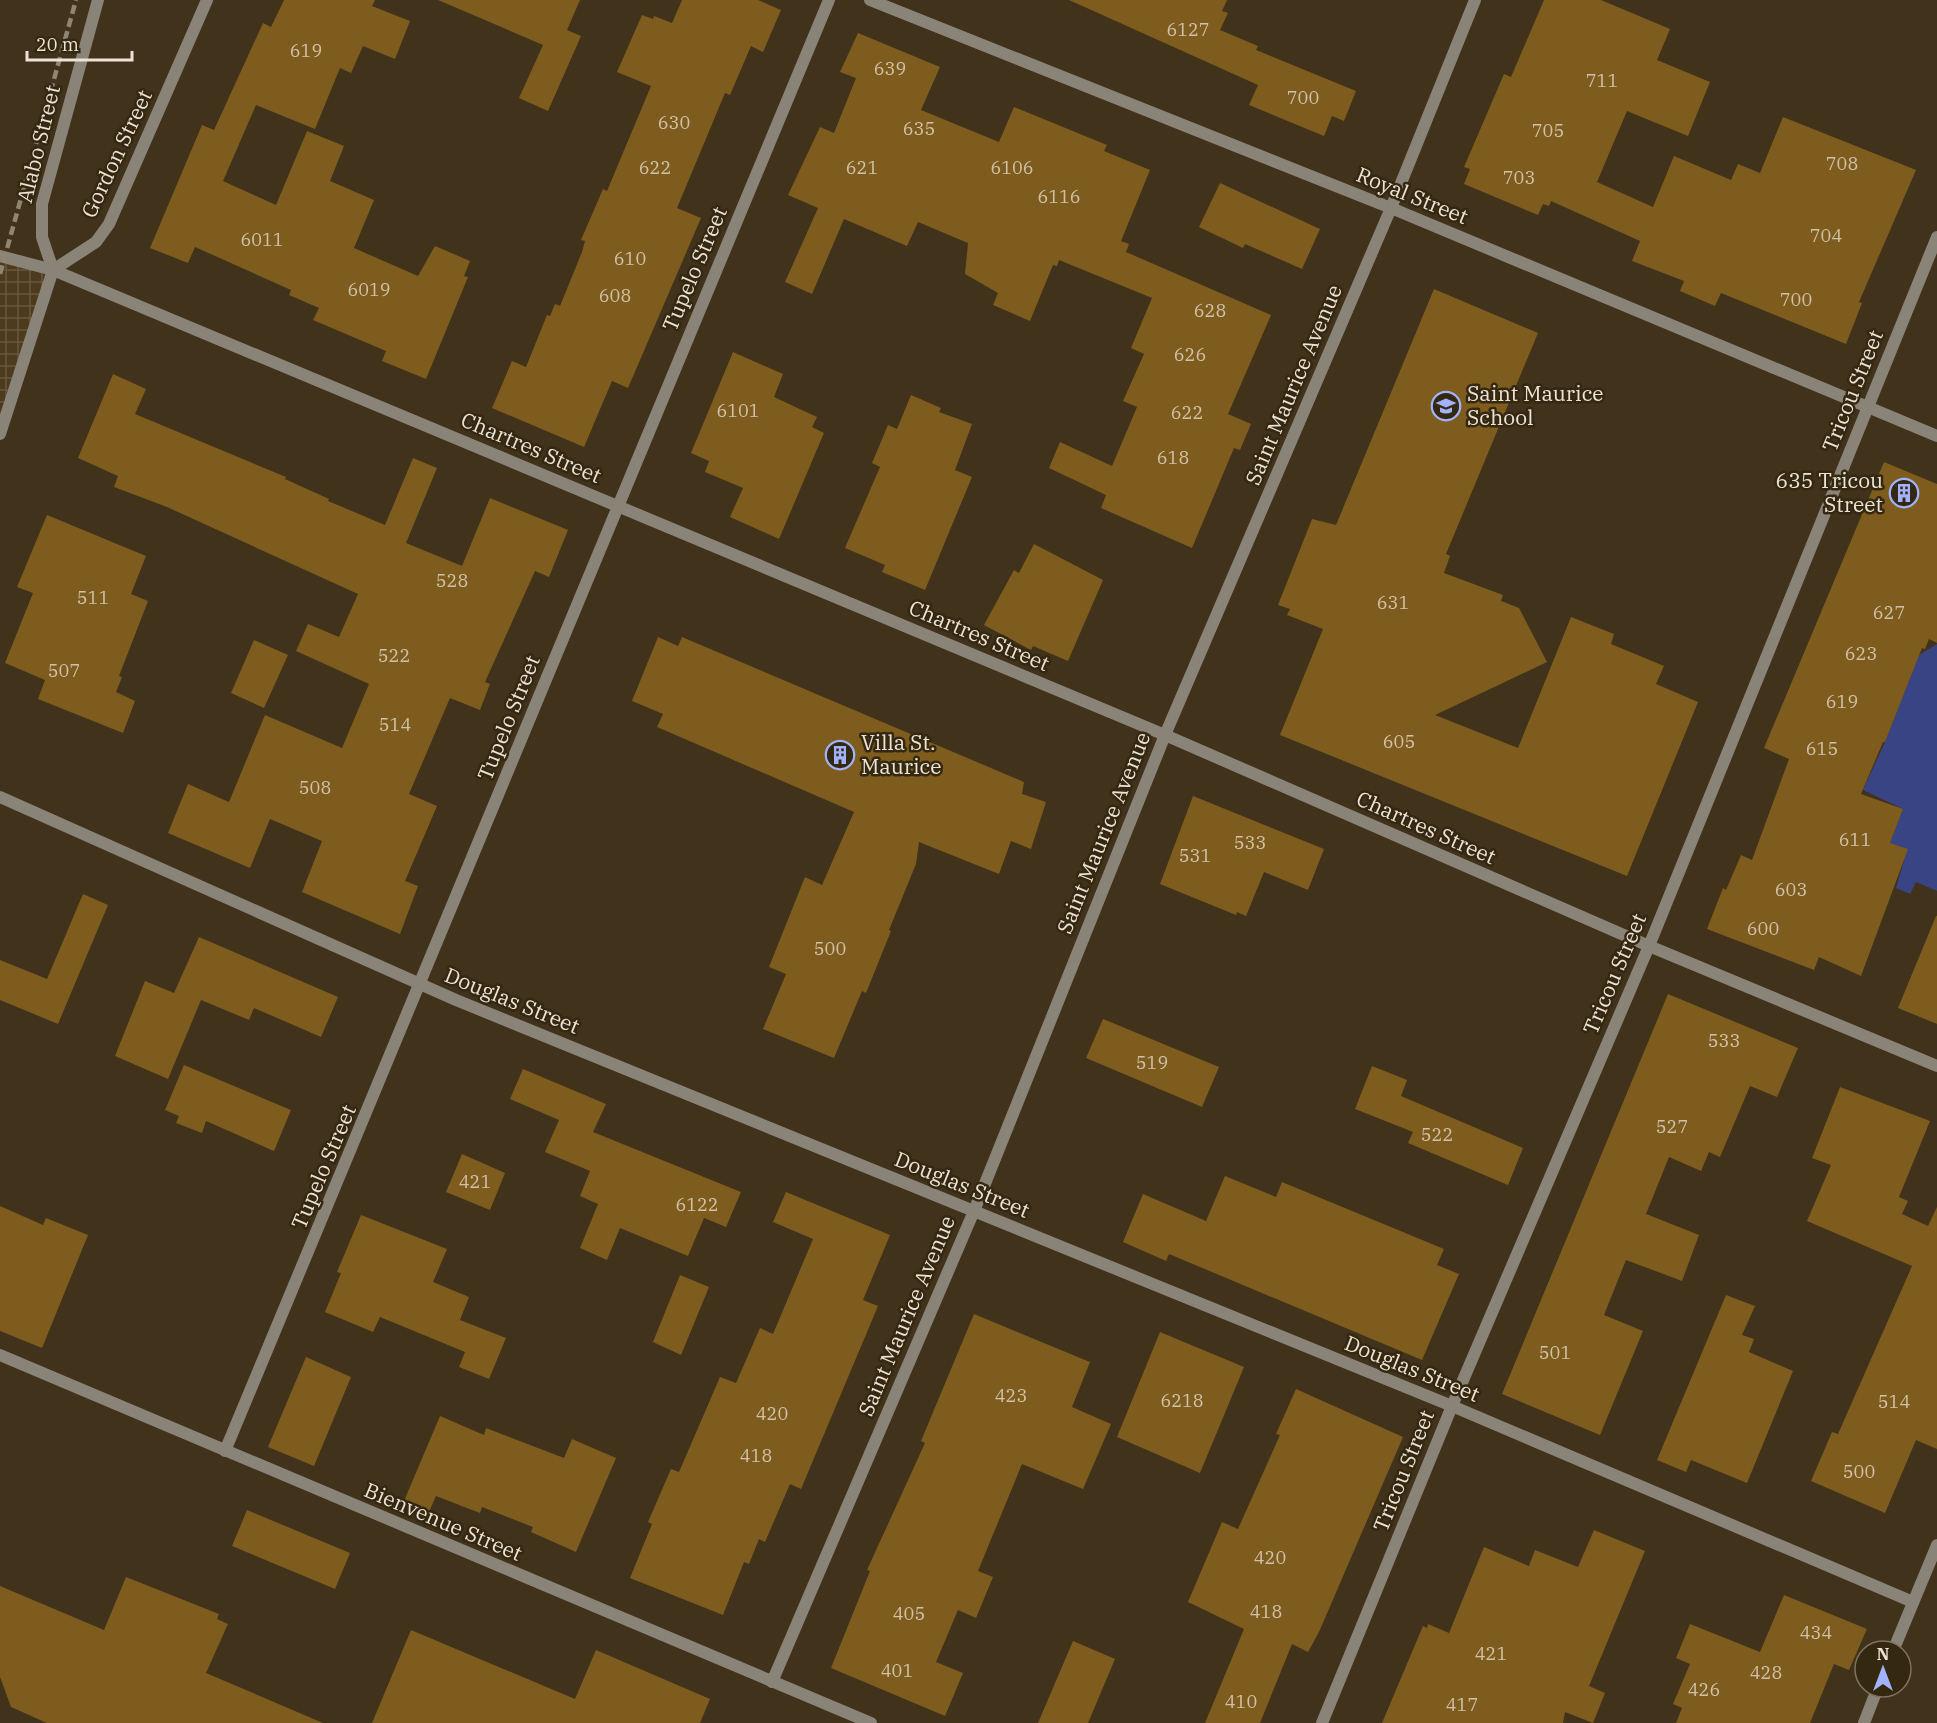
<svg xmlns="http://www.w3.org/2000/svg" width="1937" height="1723" font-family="'IBM Plex Serif',serif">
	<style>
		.industrial { fill: url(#industrial-grid) }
		.green { fill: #394484 }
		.building { fill: #7e5c1e }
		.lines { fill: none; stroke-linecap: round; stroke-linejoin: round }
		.street { stroke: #8a8378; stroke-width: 12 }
		.rail { stroke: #908472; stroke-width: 4.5; stroke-dasharray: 9 4.5; stroke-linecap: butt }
		.labels { text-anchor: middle; stroke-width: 5; stroke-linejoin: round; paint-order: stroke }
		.number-label { font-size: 18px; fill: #d0c1a8 }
		.street-label { font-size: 21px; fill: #ece3d6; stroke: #352811 }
		.poi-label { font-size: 21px; fill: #ece3d6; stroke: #352811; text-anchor: start }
	</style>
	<defs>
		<pattern id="industrial-grid" width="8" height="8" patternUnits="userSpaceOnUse" patternTransform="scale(1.5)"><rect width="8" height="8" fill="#4d3b1d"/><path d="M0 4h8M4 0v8" fill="none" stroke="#67573d"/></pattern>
	</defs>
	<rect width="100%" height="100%" fill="#40321b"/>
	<!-- industrial -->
	<path class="industrial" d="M0 256 53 270 0 441Z"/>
	<!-- green -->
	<path class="green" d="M1937 644V891L1916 882 1910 894 1896 888 1907 850 1890 843 1903 809 1863 790 1885 742 1919 655Z"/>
	<!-- building -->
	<g class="building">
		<path d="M284 0H375L372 6 410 21 395 59 363 46 351 73 340 68 315 129 256 105 223 181 276 205 307 131 344 146 330 181 374 200 354 248 418 276 435 246 470 261 464 276 468 277 426 379 382 361 386 351 313 320 319 308 289 295 291 290 195 247 188 263 150 248 202 125 214 130 263 23 271 27Z"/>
		<path d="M438 0H580L567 30 581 36 548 111 519 98 543 45Z"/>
		<path d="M682 0H758L781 10 763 52 751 46 730 95 725 93 677 208 701 218 628 388 612 381 584 447 492 408 512 361 526 367 547 315 550 316 555 304 560 306 582 252 585 241 581 240 603 189 607 191 651 86 617 72 642 15 653 19 654 16 672 23Z"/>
		<path d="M1069 0H1227L1222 11 1228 13 1220 30 1258 46 1256 50 1356 91 1344 121 1332 116 1324 136 1249 105 1258 85Z"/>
		<path d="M1544 0H1601L1670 29 1657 60 1710 82 1688 136 1627 111 1597 182 1653 207 1674 156 1731 180 1738 164 1760 173 1783 117 1916 170 1859 302 1862 303 1846 344 1721 293 1715 306 1680 291 1684 281 1632 261 1640 241 1551 201 1549 206 1543 204 1538 215 1464 184 1470 169 1464 167 1504 74 1511 77Z"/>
		<path d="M858 33 940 67 921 110 999 142 1014 107 1107 145 1104 151 1150 170 1121 241 1129 244 1126 252 1271 315 1228 414 1251 424 1240 450 1234 448 1192 548 1101 508 1106 495 1049 468 1060 442 1112 466 1137 407 1123 401 1144 354 1131 348 1152 298 1059 260 1057 266 1053 265 1030 321 993 305 998 293 965 274 968 243 918 222 907 246 844 219 812 294 785 282 818 208 788 195 820 127 834 133 856 78 840 72Z"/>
		<path d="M1220 183 1320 229 1302 269 1245 244 1243 248 1199 227Z"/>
		<path d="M1434 289 1538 333 1446 554 1450 556 1444 573 1503 595 1501 601 1519 608 1547 662 1435 715 1518 748 1571 617 1614 634 1611 644 1664 666 1656 684 1698 702 1627 876 1280 735 1323 629 1287 615 1290 609 1278 605 1312 519 1336 525Z"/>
		<path d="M733 352 783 374 774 397 817 417 812 427 824 433 779 539 730 517 743 488 705 472 709 461 691 453Z"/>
		<path d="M113 374 146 389 135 414 286 477 285 479 329 499 328 501 385 525 413 458 437 468 406 543 462 566 490 498 568 530 549 577 535 571 485 682 490 684 480 710 450 698 409 794 437 806 405 881 418 886 400 934 302 892 322 841 270 819 250 868 168 833 188 784 229 802 265 715 342 748 369 684 296 651 308 624 339 637 358 594 167 507 114 487 118 476 78 458Z"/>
		<path d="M911 395 941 408 939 412 972 424 955 470 972 477 925 590 882 572 885 565 845 548 880 467 872 463 888 425 897 429Z"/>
		<path d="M1884 462 1937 484V643L1929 639 1925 649 1922 648 1885 742H1883L1861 794 1903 809 1890 843 1908 849 1861 976 1819 957 1814 970 1707 929 1723 888 1726 890 1741 855 1752 860 1789 759 1764 748Z"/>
		<path d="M47 515 146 556 131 594 148 601 119 676 122 677 116 692 135 701 123 733 38 699 45 680 5 663 33 593 17 587Z"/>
		<path d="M1034 544 1103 580 1068 661 1033 646 1031 650 984 625 1014 570 1019 573Z"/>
		<path d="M658 637 678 646 682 637 1024 782 1022 794 1046 802 1031 849 1011 841 999 874 919 842 916 864 889 930 891 931 866 993 862 991 834 1058 763 1029 786 974 769 967 805 877 822 885 854 812 657 727 663 714 632 701Z"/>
		<path d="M254 640 288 655 264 708 231 693Z"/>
		<path d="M1193 796 1324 849 1308 890 1264 872 1246 916 1237 912 1236 915 1160 884Z"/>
		<path d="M83 894 108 905 58 1024 0 1000V960L47 979Z"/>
		<path d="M1936 916H1937V1024L1898 1008Z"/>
		<path d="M199 937 338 997 321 1037 254 1008 249 1020 201 1000 168 1079 115 1056 145 981 174 993Z"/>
		<path d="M1668 994 1798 1048 1777 1097 1750 1086 1720 1157 1709 1152 1701 1171 1669 1157 1646 1214 1699 1235 1682 1281 1626 1260 1604 1315 1643 1331 1600 1435 1502 1394Z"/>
		<path d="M1103 1019 1219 1067 1202 1107 1086 1058Z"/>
		<path d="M184 1065 291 1110 274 1151 206 1121 202 1133 176 1123 179 1116 165 1110Z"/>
		<path d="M1372 1066 1407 1080 1401 1096 1523 1148 1508 1185 1408 1143 1413 1132 1355 1109Z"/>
		<path d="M523 1069 606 1104 593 1132 741 1192 726 1227 704 1218 688 1256 620 1228 607 1260 580 1248 598 1204 580 1196 590 1171 545 1152 559 1120 510 1099Z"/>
		<path d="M1840 1087 1930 1121 1899 1197 1908 1201 1902 1214 1928 1226 1937 1207V1449L1916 1440 1885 1513 1811 1481 1832 1432 1838 1434 1912 1266 1807 1221 1831 1165 1812 1158Z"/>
		<path d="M462 1154 505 1173 490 1210 446 1192Z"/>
		<path d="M1225 1176 1276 1197 1282 1182 1444 1249 1437 1265 1459 1274 1422 1360 1169 1254 1166 1261 1123 1242 1143 1194 1206 1221Z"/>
		<path d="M786 1192 890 1235 863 1300 878 1306 801 1489 790 1484 765 1542 759 1539 749 1564 744 1562 723 1615 630 1578 652 1524 648 1522 671 1469 679 1472 720 1377 736 1383 760 1328 773 1334 813 1239 773 1222Z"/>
		<path d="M0 1206 43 1225 46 1218 88 1235 42 1348 0 1331Z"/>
		<path d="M361 1215 447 1249 433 1282 469 1297 460 1320 506 1338 489 1379 459 1367 465 1352 380 1317 373 1332 325 1312 341 1273 337 1272Z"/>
		<path d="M680 1275 709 1287 681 1355 653 1342Z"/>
		<path d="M1726 1295 1755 1306 1742 1335 1754 1339 1749 1352 1793 1371 1747 1483 1691 1460 1686 1472 1657 1460Z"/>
		<path d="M974 1314 1090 1362 1072 1407 1111 1424 1083 1489 1022 1464 978 1571 993 1577 976 1618 958 1610 936 1662 963 1673 945 1716 831 1668 870 1571 867 1570 925 1443 921 1441Z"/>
		<path d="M1160 1332 1244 1367 1200 1473 1117 1437Z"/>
		<path d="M306 1357 351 1377 314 1466 268 1447Z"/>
		<path d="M1296 1389 1403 1437 1319 1632 1308 1652 1292 1644 1260 1723H1205L1244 1629 1188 1602 1222 1522 1238 1529 1280 1435 1276 1434Z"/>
		<path d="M440 1416 484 1435 486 1428 564 1458 572 1439 616 1458 576 1552 531 1532 533 1527 482 1507 480 1513 436 1496 429 1512 404 1501Z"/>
		<path d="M247 1510 350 1553 335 1589 232 1546Z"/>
		<path d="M1594 1530 1645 1551 1589 1686 1605 1693 1593 1723 1565 1712 1563 1723H1382L1423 1626 1427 1628 1428 1624 1449 1633 1484 1547 1529 1566 1535 1550 1578 1567Z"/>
		<path d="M126 1577 219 1614 217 1619 228 1624 206 1673 323 1723H47L11 1707 0 1677V1586L104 1630Z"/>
		<path d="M1784 1595 1867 1629 1849 1670 1834 1664 1810 1723H1676L1682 1708 1673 1704 1690 1664 1676 1658 1690 1624 1760 1652Z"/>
		<path d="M411 1630 575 1699 596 1650 710 1699 700 1723H372Z"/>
		<path d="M1073 1641 1115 1659 1088 1723H1038Z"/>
	</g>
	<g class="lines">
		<!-- street -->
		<g class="street">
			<path d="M870 0 1391 208 1937 436"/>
			<path d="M0 256 53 270 1165 735 1649 946 1937 1066"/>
			<path d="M53 270 96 242 109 224 207 0"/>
			<path d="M0 434 53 270 42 237V204L98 0"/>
			<path d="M0 797 456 1000 1452 1406 1913 1602"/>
			<path d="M0 1355 871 1723"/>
			<path d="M225 1451C429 969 626 483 829 0"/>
			<path d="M1893 1651 1937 1545"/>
			<path d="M772 1682 974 1211 1165 735 1391 208 1475 0"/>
			<path d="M1322 1723 1452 1406 1649 946 1937 237"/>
			<path d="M1864 1723 1878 1687"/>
		</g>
		<!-- rail -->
		<path class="rail" d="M0 274 76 0"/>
	</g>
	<!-- icons -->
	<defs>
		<g id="school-ring" transform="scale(1.5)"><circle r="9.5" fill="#352811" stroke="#a1b3fd" stroke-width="1.5"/><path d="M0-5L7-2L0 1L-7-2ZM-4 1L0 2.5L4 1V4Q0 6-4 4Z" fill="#a1b3fd"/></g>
		<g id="building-ring" transform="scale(1.5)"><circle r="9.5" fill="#352811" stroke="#a1b3fd" stroke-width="1.5"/><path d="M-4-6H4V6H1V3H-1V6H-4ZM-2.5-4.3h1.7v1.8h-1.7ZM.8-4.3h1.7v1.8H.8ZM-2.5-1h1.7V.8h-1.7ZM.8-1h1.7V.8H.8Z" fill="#a1b3fd"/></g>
	</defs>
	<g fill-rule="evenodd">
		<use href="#school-ring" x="1446" y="406"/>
		<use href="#building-ring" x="1904" y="493"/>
		<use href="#building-ring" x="840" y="755"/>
	</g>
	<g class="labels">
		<!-- number labels -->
		<g class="number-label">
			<text x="1188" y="36">6127</text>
			<text x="306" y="57">619</text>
			<text x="890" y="75">639</text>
			<text x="1602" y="87">711</text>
			<text x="1303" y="104">700</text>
			<text x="674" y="129">630</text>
			<text x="919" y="135">635</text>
			<text x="1548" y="137">705</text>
			<text x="1842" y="170">708</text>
			<text x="655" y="174">622</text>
			<text x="862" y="174">621</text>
			<text x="1012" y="174">6106</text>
			<text x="1519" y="184">703</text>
			<text x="1059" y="203">6116</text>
			<text x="1826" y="242">704</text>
			<text x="262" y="246">6011</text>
			<text x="630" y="265">610</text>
			<text x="369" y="296">6019</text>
			<text x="615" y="302">608</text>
			<text x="1796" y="306">700</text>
			<text x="1210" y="317">628</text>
			<text x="1190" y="361">626</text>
			<text x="738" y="417">6101</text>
			<text x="1187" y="419">622</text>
			<text x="1173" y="464">618</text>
			<text x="452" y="587">528</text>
			<text x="93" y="604">511</text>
			<text x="1393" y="609">631</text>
			<text x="1889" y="619">627</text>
			<text x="1861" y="660">623</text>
			<text x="394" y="662">522</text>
			<text x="64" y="677">507</text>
			<text x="1842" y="708">619</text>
			<text x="395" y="731">514</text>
			<text x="1399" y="748">605</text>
			<text x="1822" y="755">615</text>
			<text x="315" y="794">508</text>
			<text x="1855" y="846">611</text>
			<text x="1250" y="849">533</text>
			<text x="1195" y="862">531</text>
			<text x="1791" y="896">603</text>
			<text x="1763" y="935">600</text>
			<text x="830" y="955">500</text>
			<text x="1724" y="1047">533</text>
			<text x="1152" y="1069">519</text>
			<text x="1672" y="1133">527</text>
			<text x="1437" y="1141">522</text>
			<text x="475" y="1188">421</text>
			<text x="697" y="1211">6122</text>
			<text x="1555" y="1359">501</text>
			<text x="1011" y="1402">423</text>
			<text x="1182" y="1407">6218</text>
			<text x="1894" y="1408">514</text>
			<text x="772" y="1420">420</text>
			<text x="756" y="1462">418</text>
			<text x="1859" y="1478">500</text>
			<text x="1270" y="1564">420</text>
			<text x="1266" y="1618">418</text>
			<text x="909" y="1620">405</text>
			<text x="1816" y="1639">434</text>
			<text x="1491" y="1660">421</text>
			<text x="897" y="1677">401</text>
			<text x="1766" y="1679">428</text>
			<text x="1704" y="1696">426</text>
			<text x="1241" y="1708">410</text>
			<text x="1462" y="1711">417</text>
		</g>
		<!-- street labels -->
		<g class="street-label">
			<text transform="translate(39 144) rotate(-76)" y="7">Alabo Street</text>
			<text transform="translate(117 154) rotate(-65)" y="7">Gordon Street</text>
			<text transform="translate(1412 196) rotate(22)" y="7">Royal Street</text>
			<text transform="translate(695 269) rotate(-67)" y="7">Tupelo Street</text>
			<text transform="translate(1294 385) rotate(-67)" y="7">Saint Maurice Avenue</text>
			<text transform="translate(1853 391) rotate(-68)" y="7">Tricou Street</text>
			<text transform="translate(531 448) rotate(23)" y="7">Chartres Street</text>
			<text transform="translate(979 636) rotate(23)" y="7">Chartres Street</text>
			<text transform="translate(509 718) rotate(-68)" y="7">Tupelo Street</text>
			<text transform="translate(1426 828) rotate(24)" y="7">Chartres Street</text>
			<text transform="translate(1104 833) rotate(-68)" y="7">Saint Maurice Avenue</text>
			<text transform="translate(1615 974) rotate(-67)" y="7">Tricou Street</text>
			<text transform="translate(512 1001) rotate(22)" y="7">Douglas Street</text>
			<text transform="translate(324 1167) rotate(-67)" y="7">Tupelo Street</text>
			<text transform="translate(962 1185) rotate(22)" y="7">Douglas Street</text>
			<text transform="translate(907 1316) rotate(-67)" y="7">Saint Maurice Avenue</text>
			<text transform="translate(1412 1369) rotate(22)" y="7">Douglas Street</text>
			<text transform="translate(1404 1471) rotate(-68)" y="7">Tricou Street</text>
			<text transform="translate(443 1522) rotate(23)" y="7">Bienvenue Street</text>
		</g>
		<!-- poi labels -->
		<g class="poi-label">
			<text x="1467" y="401">Saint Maurice<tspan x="1467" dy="24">School</tspan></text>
			<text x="1883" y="488" text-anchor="end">635 Tricou<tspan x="1883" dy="24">Street</tspan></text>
			<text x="861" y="750">Villa St.<tspan x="861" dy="24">Maurice</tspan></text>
		</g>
	</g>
	<!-- north arrow -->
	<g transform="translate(1883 1669)"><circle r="28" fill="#352811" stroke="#7e7360" stroke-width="1.5"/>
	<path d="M0-4.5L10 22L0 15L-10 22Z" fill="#a1b3fd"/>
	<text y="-9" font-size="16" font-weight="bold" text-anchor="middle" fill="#ece3d6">N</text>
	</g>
	<!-- scale -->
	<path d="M27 51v9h105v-9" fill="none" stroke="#ece3d6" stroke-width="3"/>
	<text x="36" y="51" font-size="18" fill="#ece3d6" stroke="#352811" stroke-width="4.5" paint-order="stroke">20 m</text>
</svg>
